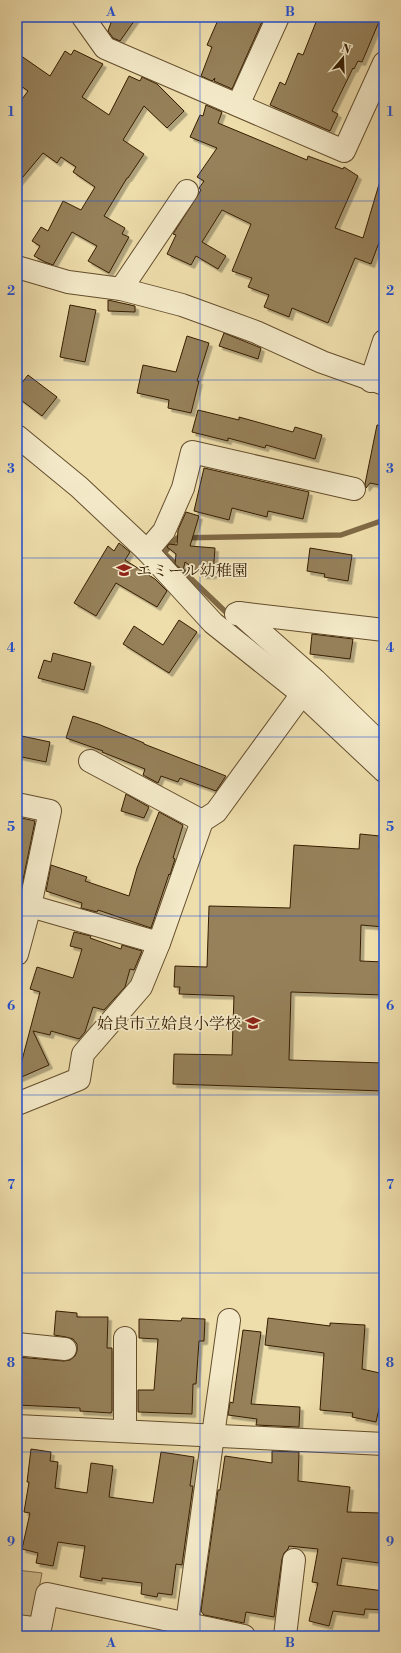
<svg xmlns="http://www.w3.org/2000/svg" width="401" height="1653" font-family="'Libre Bodoni','Noto Serif JP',serif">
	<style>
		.green { fill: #cfbd8f; stroke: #826d48 }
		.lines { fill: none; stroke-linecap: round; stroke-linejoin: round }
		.stream { stroke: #7f6945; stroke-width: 5.5 }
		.building { fill: #96815a; stroke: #361d01; filter: url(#shadow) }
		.minor-casing { stroke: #644d2c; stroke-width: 24 }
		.tertiary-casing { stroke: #644d2c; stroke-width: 24 }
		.minor { stroke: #f4eac9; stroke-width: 22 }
		.tertiary { stroke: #f4eac9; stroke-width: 22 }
		.grid { fill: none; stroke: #1d4ed8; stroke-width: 1; stroke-opacity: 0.55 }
		.labels { text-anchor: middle; stroke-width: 3.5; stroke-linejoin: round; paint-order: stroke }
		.poi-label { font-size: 16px; fill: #361d01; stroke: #f4eac9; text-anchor: start }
		.neatline { fill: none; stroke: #1d4ed8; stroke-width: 1.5 }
		.grid-label { font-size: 13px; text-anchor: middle; font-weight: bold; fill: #1d4ed8 }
	</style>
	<defs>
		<filter id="shadow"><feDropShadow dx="3.5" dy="3.5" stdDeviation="0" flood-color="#0004"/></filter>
	</defs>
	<rect width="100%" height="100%" fill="#eedeac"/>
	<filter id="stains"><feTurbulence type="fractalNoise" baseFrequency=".005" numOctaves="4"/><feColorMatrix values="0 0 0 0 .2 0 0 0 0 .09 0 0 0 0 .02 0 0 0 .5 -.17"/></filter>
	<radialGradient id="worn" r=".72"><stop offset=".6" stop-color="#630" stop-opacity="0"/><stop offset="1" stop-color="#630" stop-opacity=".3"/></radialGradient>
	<!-- green -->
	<path class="green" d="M17 1570 42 1573 33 1620 17 1617Z"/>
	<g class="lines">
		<!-- stream -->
		<path class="stream" d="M231 617 164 553 177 538 341 535 384 520"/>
	</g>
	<!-- building -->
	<g class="building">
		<path d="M113 17H137L120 41 113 38 108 31Z"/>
		<path d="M224 17H264L232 89 214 81 215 78 212 81 201 76 212 47 207 45 218 20 222 22Z"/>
		<path d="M318 17H381L362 62 358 61 354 69 353 68 332 111 338 114 330 131 270 105 280 82 285 85 298 53 303 55Z"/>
		<path d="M74 50 103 64 82 97 109 115 129 76 140 81 142 77 157 84 184 111 167 128 144 106 123 140 144 154 128 178H127L104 216 125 228 122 234 129 237 109 273 88 261 97 246 72 232 53 265 45 262 34 256 40 246 32 241 41 227 48 231 63 201 81 210 95 187 73 172 76 167 61 157 57 163 43 153 17 184V106L28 91 17 83V53L50 76 65 51 71 55Z"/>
		<path d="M206 105 222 112 218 123 307 160 308 156 343 169 344 167 358 176 335 228 363 238 380 181H384V229L371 264 355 258 328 323 292 308 289 317 264 307 269 295 248 287 252 278 232 271 251 224 222 210 202 242 226 256 218 269 196 256 191 265 167 254 176 235 173 234 201 190 199 188 204 181 197 177 217 148 190 137 200 115 203 116Z"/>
		<path d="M108 300 135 306V312L108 311Z"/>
		<path d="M70 305 96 310 85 362 60 357Z"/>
		<path d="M224 333 261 348 258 359 219 346Z"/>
		<path d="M187 336 209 343 197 381H199L191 413 168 408 169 400 137 393 143 365 176 372Z"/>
		<path d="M28 375 57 397 42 416 17 397V389Z"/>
		<path d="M198 410 239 420V417L293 432 295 427 322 435 315 459 266 445 265 448 228 438V441L192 432Z"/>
		<path d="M377 425 384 426V486L370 483 366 488 365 484Z"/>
		<path d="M204 468 309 492 303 519 268 511 267 517 232 508 229 520 194 511Z"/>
		<path d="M186 512 199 516 190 546 215 548 213 575H202L185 562 183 571 175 564 176 554 167 547 169 544 177 545 178 530Z"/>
		<path d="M119 543 130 552 125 560 155 579 167 591 157 607 116 583 96 616 74 603 108 546 114 551Z"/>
		<path d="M310 548 352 555 348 581 324 577 325 574 307 571Z"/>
		<path d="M179 620 197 632 169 673 123 644 134 626 163 645Z"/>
		<path d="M312 634 353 639 350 659 310 654Z"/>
		<path d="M53 653 91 663 84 690 38 678 44 660 51 662Z"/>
		<path d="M73 716 98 724 144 743V744L226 776 216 791 180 778 178 782 161 776 158 783 143 775 145 769 102 752 103 751 66 738Z"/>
		<path d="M17 735 50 742 46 762 17 756Z"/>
		<path d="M126 794 149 807 144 818 121 811Z"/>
		<path d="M159 812 183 825 173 858 175 859 170 875 169 874 151 928 98 910 97 912 81 908 82 903 46 891 51 865 87 877 85 881 129 896 137 868Z"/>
		<path d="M17 817 35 821 20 895 17 894Z"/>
		<path d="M360 834 380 836 379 847 384 848V927L361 925 360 961 384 962V995L291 992 289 1060 384 1063V1091L173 1084 174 1054 232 1055 234 996 179 994 180 987H174L175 966 207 967 209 906 290 908 294 845 359 849Z"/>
		<path d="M74 932 91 936 90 938 121 949 122 945 142 951 134 970 130 969 125 987 104 1010 93 1007 85 1032 79 1039 51 1031 50 1035 33 1031 49 1065 17 1079 40 992 30 989 37 967 73 978 82 949 70 946Z"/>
		<path d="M56 1311 77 1313V1317H108L107 1348H112V1411L111 1413 80 1411V1408L17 1405V1357L64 1361 70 1360 75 1356 77 1351V1344L73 1339 66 1337 54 1335Z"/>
		<path d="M182 1318 205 1319 204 1341H199L196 1384H193L192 1414 138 1412V1390H154L158 1339 139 1338V1319L181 1321Z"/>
		<path d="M268 1318 330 1326V1323L365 1325 362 1369 384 1374V1387L376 1422 352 1417 353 1413 320 1410 324 1353 265 1345Z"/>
		<path d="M243 1330 261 1332 251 1404 300 1407 299 1427 256 1425 257 1419 228 1415 230 1402 233 1403Z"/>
		<path d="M31 1449 51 1452 50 1461 58 1462 55 1488 87 1493 91 1463 113 1466 109 1497 153 1503 161 1452 194 1457 190 1486H193L182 1565 176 1564 172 1595 158 1593 157 1597 141 1594 142 1583 102 1578V1581L80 1577 85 1546 58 1542 53 1566 36 1563 38 1553 22 1549 30 1513 24 1512 29 1482H27Z"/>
		<path d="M272 1451 299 1452 298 1481 350 1487 347 1512 381 1513V1542L379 1563 342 1558 337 1585 384 1591V1610L365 1609 364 1615 333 1611 329 1626 309 1621 318 1583 312 1582 318 1549 289 1546 288 1549 284 1553 282 1559 274 1617 246 1612 244 1623 204 1615 201 1611 218 1490H220L225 1456 272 1463Z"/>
	</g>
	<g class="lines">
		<!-- minor casing -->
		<g class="minor-casing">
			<g id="minor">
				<path d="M83 17 105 48 344 151 384 63"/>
				<path d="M238 105 278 17"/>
				<path d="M17 267 68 282 121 289 182 305 256 332 322 362 384 384"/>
				<path d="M121 289 187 191"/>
				<path d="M371 381 384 341"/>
				<path d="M17 436 79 487 147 551 213 623 302 694 384 771"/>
				<path d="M147 551 164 531 183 488 192 452 354 489"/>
				<path d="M239 613 315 680 384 747"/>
				<path d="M236 614 239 613 384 630"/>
				<path d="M90 761 202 821"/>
				<path d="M17 804 50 811 30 906 17 954"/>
				<path d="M30 906 159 943"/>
				<path d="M17 1104 79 1079 83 1054 141 987 159 943 202 821 216 812 302 694"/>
				<path d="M17 1344 65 1349"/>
				<path d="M125 1431V1338"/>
				<path d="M187 1623 229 1320"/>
				<path d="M17 1626 40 1629 47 1594 244 1636"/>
				<path d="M285 1636 294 1560"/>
			</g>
		</g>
		<!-- tertiary casing -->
		<g class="tertiary-casing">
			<path id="tertiary" d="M17 1426 384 1444"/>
		</g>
		<!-- minor -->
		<use href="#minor" class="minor"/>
		<!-- tertiary -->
		<use href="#tertiary" class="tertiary"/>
	</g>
	<!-- grid -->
	<path class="grid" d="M200 17V1636M17 201H384M17 380H384M17 558H384M17 737H384M17 916H384M17 1095H384M17 1273H384M17 1452H384"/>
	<!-- icons -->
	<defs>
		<g id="school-bare" transform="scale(1.2)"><path d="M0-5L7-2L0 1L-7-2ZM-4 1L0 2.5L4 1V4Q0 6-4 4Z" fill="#8f2418" stroke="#f4eac9" stroke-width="2.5" paint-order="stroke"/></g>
	</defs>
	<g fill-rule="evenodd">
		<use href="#school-bare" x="124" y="570"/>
		<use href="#school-bare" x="253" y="1023"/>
	</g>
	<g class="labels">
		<!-- poi labels -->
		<g class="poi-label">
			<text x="136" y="576">エミール幼稚園</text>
			<text x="241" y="1029" text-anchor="end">姶良市立姶良小学校</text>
		</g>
	</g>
	<!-- margin -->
	<rect width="401" height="1653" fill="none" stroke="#eedeac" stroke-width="44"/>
	<!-- north arrow -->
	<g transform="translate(343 58) rotate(19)" stroke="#f4eac9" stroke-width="3" paint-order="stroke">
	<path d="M0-3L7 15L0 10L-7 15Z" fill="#361d01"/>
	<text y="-6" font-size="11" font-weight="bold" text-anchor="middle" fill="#361d01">N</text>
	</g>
	<rect x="22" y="22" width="357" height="1609" class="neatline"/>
	<g class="grid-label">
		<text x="111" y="16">A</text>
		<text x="290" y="16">B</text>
		<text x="11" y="116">1</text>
		<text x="390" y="116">1</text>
		<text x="11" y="295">2</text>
		<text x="390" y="295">2</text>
		<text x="11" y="473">3</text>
		<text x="390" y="473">3</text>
		<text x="11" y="652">4</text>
		<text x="390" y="652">4</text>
		<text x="11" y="831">5</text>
		<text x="390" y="831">5</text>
		<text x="11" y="1010">6</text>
		<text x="390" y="1010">6</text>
		<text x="11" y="1189">7</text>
		<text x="390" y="1189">7</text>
		<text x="11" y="1367">8</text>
		<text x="390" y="1367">8</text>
		<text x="11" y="1546">9</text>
		<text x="390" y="1546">9</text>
		<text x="111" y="1647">A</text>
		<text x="290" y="1647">B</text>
	</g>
	<rect width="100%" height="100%" filter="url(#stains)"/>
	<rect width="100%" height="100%" fill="url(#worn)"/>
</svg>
